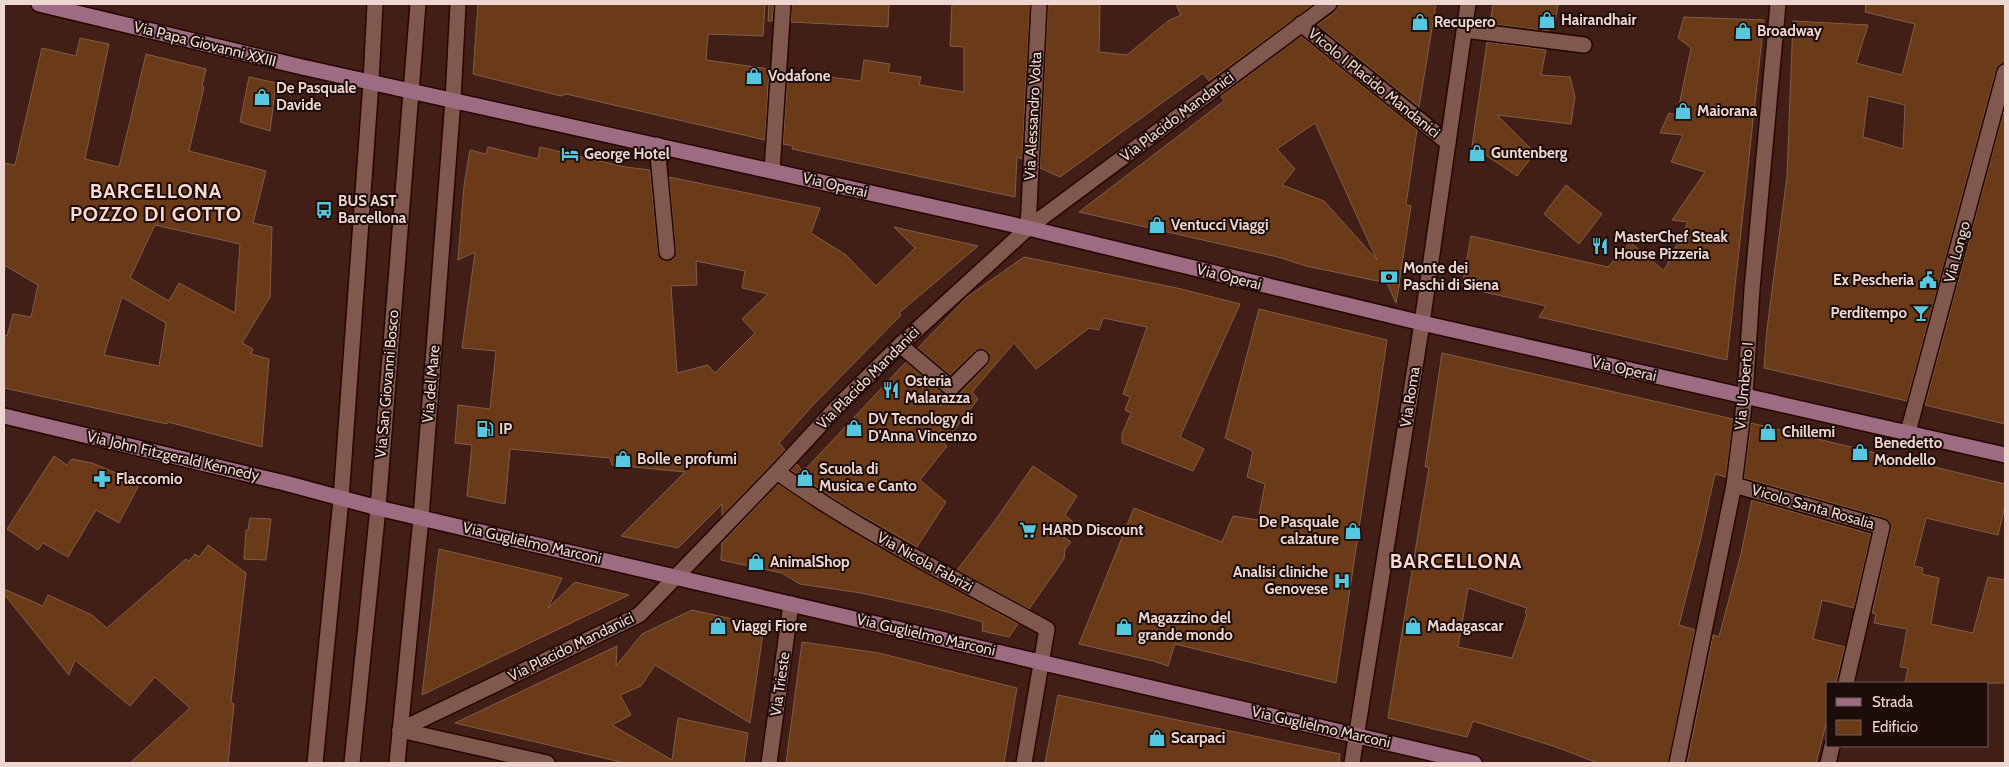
<svg xmlns="http://www.w3.org/2000/svg" width="2009" height="767" font-family="Cabin,sans-serif">
	<style>
		.building { fill: #6b3b19; stroke: #815e48; fill-rule: evenodd }
		.lines { fill: none; stroke-linecap: round; stroke-linejoin: round }
		.pedestrian-casing { stroke: #260602; stroke-width: 18 }
		.minor-casing { stroke: #260602; stroke-width: 18 }
		.tertiary-casing { stroke: #260602; stroke-width: 18 }
		.primary-casing { stroke: #260602; stroke-width: 18 }
		.pedestrian { stroke: #80584e; stroke-width: 15 }
		.minor { stroke: #80584e; stroke-width: 15 }
		.tertiary { stroke: #80584e; stroke-width: 15 }
		.primary { stroke: #9d6c83; stroke-width: 15 }
		.labels { text-anchor: middle; stroke-width: 4; stroke-linejoin: round; paint-order: stroke }
		.poi-label { font-size: 15px; font-weight: bold; fill: #efd7d1; stroke: #1d0d0a; text-anchor: start }
		.street-label { font-size: 15px; fill: #efd7d1; stroke: #1d0d0a }
		.district-label { font-size: 20px; font-weight: bold; letter-spacing: 1px; fill: #f9dbd4; stroke: #1d0d0a }
	</style>
	<rect width="100%" height="100%" fill="#411e16"/>
	<!-- building -->
	<g class="building">
		<path d="M478 4H765L763 36 708 34 706 60 769 69 765 140 566 94 561 96 473 74Z"/>
		<path d="M769 4H774L772 21H768Z"/>
		<path d="M792 4H889L888 27 791 22Z"/>
		<path d="M952 4H1030L1022 159 1017 157 1015 197 792 149 793 146 783 144 788 72 861 81 864 60 890 64 888 72 921 77 919 85 964 92V47L950 46Z"/>
		<path d="M1048 4H1100L1099 52 1127 55 1168 21 1181 15 1176 4H1314L1209 81 1203 73 1060 177 1040 168Z"/>
		<path d="M1338 4H1436L1419 107 1317 25 1335 12Z"/>
		<path d="M1493 4H1558L1554 29 1549 28V31L1490 24Z"/>
		<path d="M1866 4H2005V63L1999 65 1996 70 1907 401 1764 368 1767 329 1787 176 1793 21 1868 25 1856 63 1902 75 1915 24 1865 12ZM1868 96 1905 105 1903 149 1863 137Z"/>
		<path d="M1684 17 1764 20 1727 360 1539 317 1546 306 1462 287 1471 236 1608 267 1630 242 1664 271 1688 222 1672 220 1705 172 1671 162 1683 135 1660 133 1669 113 1677 115 1688 63 1691 48 1678 38Z"/>
		<path d="M1301 36 1417 130 1406 205 1411 206 1399 284 1400 286H1399L1396 303 1387 283 1306 266 1278 257 1079 212 1224 101 1221 96ZM1315 123 1365 234 1377 260 1324 201 1282 185 1295 169 1277 149Z"/>
		<path d="M80 38 109 44 85 159 119 167 146 54 206 69 202 86 204 87 189 151 266 171 253 223 272 227 270 297 242 343 253 349 251 354 269 359 262 447 168 422 167 424 4 388V335L7 336 13 314 31 317 38 285 4 265V163L15 165 42 48 76 56ZM155 225 240 244 235 313 179 283 169 301 130 278ZM122 297 166 323 159 366 104 355Z"/>
		<path d="M1487 42 1546 50 1541 75 1570 77 1575 97 1571 124 1497 115 1535 153 1517 176 1472 146Z"/>
		<path d="M249 77 276 83 270 131 240 122Z"/>
		<path d="M2005 107V424L1925 405Z"/>
		<path d="M488 147 538 159 540 147 625 167 650 170 658 253 664 261 673 259 676 252 669 177 820 208 811 233 846 255 876 286 915 248 894 227 978 246 899 313 901 315 814 404 779 443 785 450 722 516V504L678 548 621 536 685 472 612 465 610 458 510 449 505 504 467 496 472 445 455 443 458 405 490 409 496 351 462 348 475 252 458 260 464 186 470 150 486 154ZM696 261 745 271 742 288 768 294 742 319 755 333 715 373 708 365 677 373 671 286 697 285Z"/>
		<path d="M1566 185 1602 214 1579 244 1544 214Z"/>
		<path d="M1024 257 1177 288 1240 304 1180 437 1204 449 1193 471 1122 443V434L1131 413 1125 410 1130 397 1123 394 1147 327 1103 318 1099 330 1089 328 1036 369 1014 343 972 392 978 399 944 443 947 446 920 480 946 502 917 547 847 507 791 470 797 464 803 472 906 362 945 395 953 397 958 395 988 364 990 360 988 352 983 349 975 351 950 375 918 348 967 297Z"/>
		<path d="M1259 309 1387 340 1336 683 1175 644 1168 666 1153 661 1079 644 1134 508 1222 542 1233 516 1258 520 1265 484 1247 477 1253 451 1225 438Z"/>
		<path d="M1442 353 1733 419 1726 477 1715 474 1700 542 1679 625 1695 630 1668 763H1598L1556 747 1473 721 1467 737 1388 718 1429 467H1425ZM1468 588 1527 608 1525 613 1527 614 1512 658 1458 647Z"/>
		<path d="M1751 423 2005 484V506L1998 535 1926 518 1914 566 1923 568 1922 574 1939 578 1931 624 1973 633 1988 577 2005 580V683H1905L1908 668 1900 667 1907 629 1874 623 1876 614 1872 613 1891 529 1889 521 1885 518 1744 478Z"/>
		<path d="M54 456 67 465 72 459 92 463 140 483 119 523 96 510 68 557 43 543 38 550 7 529Z"/>
		<path d="M1033 466 1077 496 1065 515 1075 524 1061 535 1071 542 1065 549 1064 559 1029 609 957 570 994 522Z"/>
		<path d="M778 484 871 543 1018 624 1009 637 982 631 983 622 944 611 861 593 800 584 782 573 721 560 722 543Z"/>
		<path d="M1752 500 1871 534 1854 608 1822 600 1813 639 1845 647 1842 657 1836 683H1828V716L1816 763H1687L1713 635 1719 637 1741 554Z"/>
		<path d="M250 518 271 519 266 560 244 559 246 530H248Z"/>
		<path d="M208 545 246 573 231 702 234 704 228 763H130L190 708 155 677 130 706 75 660 69 675 4 594V589L43 606 48 595 92 615 107 628 186 559 189 561 195 554 199 557Z"/>
		<path d="M439 549 562 578 548 608 575 582 629 595 422 695Z"/>
		<path d="M692 610 764 626 750 723 655 665 641 686 620 695 631 715 612 725 672 760 678 718 748 733 744 763H625L455 723 617 646 616 666 642 634Z"/>
		<path d="M802 642 879 653 1017 688 1004 763H786Z"/>
		<path d="M1058 695 1340 754 1339 763H1045Z"/>
	</g>
	<g class="lines">
		<!-- pedestrian casing -->
		<g class="pedestrian-casing">
			<g id="pedestrian">
				<path d="M1465 30 1584 45"/>
				<path d="M1908 432 2005 72"/>
			</g>
		</g>
		<!-- minor casing -->
		<g class="minor-casing">
			<g id="minor">
				<path d="M1301 24 1448 143"/>
				<path d="M453 100 458 4"/>
				<path d="M657 145 667 252"/>
				<path d="M772 171 783 4"/>
				<path d="M1028 228 1039 4"/>
				<path d="M900 345 951 388 981 358"/>
				<path d="M777 472C862 532 956 579 1047 629L1024 763"/>
				<path d="M1734 485 1882 527 1846 683"/>
				<path d="M400 730 639 615 777 472 836 408 900 345 1028 228 1329 4"/>
				<path d="M400 730 547 763"/>
				<path d="M769 763 791 604"/>
				<path d="M1352 763 1422 323 1468 4"/>
				<path d="M1828 763 1832 746"/>
			</g>
		</g>
		<!-- tertiary casing -->
		<g class="tertiary-casing">
			<g id="tertiary">
				<path d="M315 763 341 499 371 82 375 4"/>
				<path d="M352 763 378 508 418 4"/>
				<path d="M397 763 421 518 453 100"/>
				<path d="M1677 763 1734 485 1745 396 1752 289 1778 4"/>
			</g>
		</g>
		<!-- primary casing -->
		<g class="primary-casing">
			<g id="primary">
				<path d="M39 4 302 67 1028 228 1422 323 2005 455"/>
				<path d="M4 416 285 483 378 508 1474 763"/>
			</g>
		</g>
		<!-- pedestrian -->
		<use href="#pedestrian" class="pedestrian"/>
		<!-- minor -->
		<use href="#minor" class="minor"/>
		<!-- tertiary -->
		<use href="#tertiary" class="tertiary"/>
		<!-- primary -->
		<use href="#primary" class="primary"/>
	</g>
	<!-- icons -->
	<defs>
		<g id="shop-bare" transform="scale(1.35)"><path d="M-5-2.5h2.3a2.7 3.5 0 0 1 5.4 0H5L5.5 6h-11ZM-1.5-2.5h3a1.5 2.3 0 0 0-3 0Z" fill="#56c9e1" stroke="#1d0d0a" stroke-width="2.5" paint-order="stroke"/></g>
		<g id="hotel-bare" transform="scale(1.35)"><path d="M-6-4.5h1.5V1H6V5H4.5V3h-9V5H-6ZM-4 0a1.8 1.8 0 1 1 3.6 0ZM.5 0V-2.5h3Q6-2.5 6 0Z" fill="#56c9e1" stroke="#1d0d0a" stroke-width="2.5" paint-order="stroke"/></g>
		<g id="bus-bare" transform="scale(1.35)"><path d="M-5-6H5V4H4V6H2V4H-2V6H-4V4H-5ZM-3.5-4V0h7V-4ZM-3.5 1.2v1.5H-2V1.2ZM2 1.2v1.5H3.5V1.2Z" fill="#56c9e1" stroke="#1d0d0a" stroke-width="2.5" paint-order="stroke"/></g>
		<g id="restaurant-bare" transform="scale(1.35)"><path d="M-5-6h1v4h1v-4h1v4h1v-4h1v5L-1.5 .5V6h-2V.5L-5-1ZM5-6V6H3V1.5H1.5Q1.5-4 5-6Z" fill="#56c9e1" stroke="#1d0d0a" stroke-width="2.5" paint-order="stroke"/></g>
		<g id="bank-bare" transform="scale(1.35)"><path d="M-6-4H6V4H-6ZM0-2.3a2.3 2.3 0 1 0 0 4.6a2.3 2.3 0 1 0 0-4.6Z" fill="#56c9e1" stroke="#1d0d0a" stroke-width="2.5" paint-order="stroke"/></g>
		<g id="civic-bare" transform="scale(1.35)"><path d="M-.6-6.5H3V-4.5H.6V-3L4-1V1h2V6H-6V1h2V-1L-.6-3ZM-1.2 2.5V6h2.4V2.5Z" fill="#56c9e1" stroke="#1d0d0a" stroke-width="2.5" paint-order="stroke"/></g>
		<g id="bar-bare" transform="scale(1.35)"><path d="M-6-5H6L.8 .8V4.5H3.5V6h-7V4.5H-.8V.8Z" fill="#56c9e1" stroke="#1d0d0a" stroke-width="2.5" paint-order="stroke"/></g>
		<g id="fuel-bare" transform="scale(1.35)"><path d="M-5.5-6h7V0h2V4h1.3V-2.5L3-4.5l.8-.8L6-3V5H2.5V1h-1V6h-7ZM-4.2-4.7v3.2H.2V-4.7Z" fill="#56c9e1" stroke="#1d0d0a" stroke-width="2.5" paint-order="stroke"/></g>
		<g id="pharmacy-bare" transform="scale(1.35)"><path d="M-2-6h4v4h4v4h-4v4h-4v-4h-4v-4h4Z" fill="#56c9e1" stroke="#1d0d0a" stroke-width="2.5" paint-order="stroke"/></g>
		<g id="supermarket-bare" transform="scale(1.35)"><path d="M-6-5.5h2.5l.6 2H6L4.5 2H-2.5L-4.4-4H-6ZM-1.5 3.2a1.3 1.3 0 1 0 .1 0ZM3 3.2a1.3 1.3 0 1 0 .1 0Z" fill="#56c9e1" stroke="#1d0d0a" stroke-width="2.5" paint-order="stroke"/></g>
		<g id="hospital-bare" transform="scale(1.35)"><path d="M-5-5h3v3.5h4V-5h3V5h-3V1.5h-4V5h-3Z" fill="#56c9e1" stroke="#1d0d0a" stroke-width="2.5" paint-order="stroke"/></g>
	</defs>
	<g fill-rule="evenodd">
		<use href="#shop-bare" x="1547" y="20"/>
		<use href="#shop-bare" x="1420" y="22"/>
		<use href="#shop-bare" x="1743" y="31"/>
		<use href="#shop-bare" x="754" y="76"/>
		<use href="#shop-bare" x="262" y="97"/>
		<use href="#shop-bare" x="1683" y="111"/>
		<use href="#shop-bare" x="1477" y="153"/>
		<use href="#hotel-bare" x="570" y="154"/>
		<use href="#bus-bare" x="324" y="210"/>
		<use href="#shop-bare" x="1157" y="225"/>
		<use href="#restaurant-bare" x="1600" y="246"/>
		<use href="#bank-bare" x="1389" y="277"/>
		<use href="#civic-bare" x="1928" y="280"/>
		<use href="#bar-bare" x="1921" y="313"/>
		<use href="#restaurant-bare" x="891" y="390"/>
		<use href="#shop-bare" x="854" y="428"/>
		<use href="#fuel-bare" x="485" y="429"/>
		<use href="#shop-bare" x="1768" y="432"/>
		<use href="#shop-bare" x="1860" y="452"/>
		<use href="#shop-bare" x="623" y="459"/>
		<use href="#shop-bare" x="805" y="478"/>
		<use href="#pharmacy-bare" x="102" y="479"/>
		<use href="#supermarket-bare" x="1028" y="530"/>
		<use href="#shop-bare" x="1353" y="531"/>
		<use href="#shop-bare" x="756" y="562"/>
		<use href="#hospital-bare" x="1342" y="581"/>
		<use href="#shop-bare" x="718" y="626"/>
		<use href="#shop-bare" x="1413" y="626"/>
		<use href="#shop-bare" x="1124" y="627"/>
		<use href="#shop-bare" x="1157" y="738"/>
	</g>
	<g class="labels">
		<!-- poi labels -->
		<g class="poi-label">
			<text x="1561" y="25">Hairandhair</text>
			<text x="1434" y="27">Recupero</text>
			<text x="1757" y="36">Broadway</text>
			<text x="768" y="81">Vodafone</text>
			<text x="276" y="93">De Pasquale<tspan x="276" dy="17">Davide</tspan></text>
			<text x="1697" y="116">Maiorana</text>
			<text x="1491" y="158">Guntenberg</text>
			<text x="584" y="159">George Hotel</text>
			<text x="338" y="206">BUS AST<tspan x="338" dy="17">Barcellona</tspan></text>
			<text x="1171" y="230">Ventucci Viaggi</text>
			<text x="1614" y="242">MasterChef Steak<tspan x="1614" dy="17">House Pizzeria</tspan></text>
			<text x="1403" y="273">Monte dei<tspan x="1403" dy="17">Paschi di Siena</tspan></text>
			<text x="1914" y="285" text-anchor="end">Ex Pescheria</text>
			<text x="1907" y="318" text-anchor="end">Perditempo</text>
			<text x="905" y="386">Osteria<tspan x="905" dy="17">Malarazza</tspan></text>
			<text x="868" y="424">DV Tecnology di<tspan x="868" dy="17">D'Anna Vincenzo</tspan></text>
			<text x="499" y="434">IP</text>
			<text x="1782" y="437">Chillemi</text>
			<text x="1874" y="448">Benedetto<tspan x="1874" dy="17">Mondello</tspan></text>
			<text x="637" y="464">Bolle e profumi</text>
			<text x="819" y="474">Scuola di<tspan x="819" dy="17">Musica e Canto</tspan></text>
			<text x="116" y="484">Flaccomio</text>
			<text x="1339" y="527" text-anchor="end">De Pasquale<tspan x="1339" dy="17">calzature</tspan></text>
			<text x="1042" y="535">HARD Discount</text>
			<text x="770" y="567">AnimalShop</text>
			<text x="1328" y="577" text-anchor="end">Analisi cliniche<tspan x="1328" dy="17">Genovese</tspan></text>
			<text x="1138" y="623">Magazzino del<tspan x="1138" dy="17">grande mondo</tspan></text>
			<text x="732" y="631">Viaggi Fiore</text>
			<text x="1427" y="631">Madagascar</text>
			<text x="1171" y="743">Scarpaci</text>
		</g>
		<!-- street labels -->
		<g class="street-label">
			<text transform="translate(205 44) rotate(14)" y="5">Via Papa Giovanni XXIII</text>
			<text transform="translate(1374 83) rotate(39)" y="5">Vicolo I Placido Mandanici</text>
			<text transform="translate(1033 116) rotate(-87)" y="5">Via Alessandro Volta</text>
			<text transform="translate(1177 117) rotate(-37)" y="5">Via Placido Mandanici</text>
			<text transform="translate(835 185) rotate(13)" y="5">Via Operai</text>
			<text transform="translate(1957 252) rotate(-75)" y="5">Via Longo</text>
			<text transform="translate(1229 277) rotate(14)" y="5">Via Operai</text>
			<text transform="translate(1624 369) rotate(13)" y="5">Via Operai</text>
			<text transform="translate(868 378) rotate(-45)" y="5">Via Placido Mandanici</text>
			<text transform="translate(387 384) rotate(-85)" y="5">Via San Giovanni Bosco</text>
			<text transform="translate(431 384) rotate(-85)" y="5">Via del Mare</text>
			<text transform="translate(1744 386) rotate(-85)" y="5">Via Umberto I</text>
			<text transform="translate(1410 397) rotate(-81)" y="5">Via Roma</text>
			<text transform="translate(173 456) rotate(13)" y="5">Via John Fitzgerald Kennedy</text>
			<text transform="translate(1813 507) rotate(16)" y="5">Vicolo Santa Rosalia</text>
			<text transform="translate(532 543) rotate(13)" y="5">Via Guglielmo Marconi</text>
			<text transform="translate(925 562) rotate(29)" y="5">Via Nicola Fabrizi</text>
			<text transform="translate(926 635) rotate(13)" y="5">Via Guglielmo Marconi</text>
			<text transform="translate(571 647) rotate(-26)" y="5">Via Placido Mandanici</text>
			<text transform="translate(780 684) rotate(-82)" y="5">Via Trieste</text>
			<text transform="translate(1321 727) rotate(13)" y="5">Via Guglielmo Marconi</text>
		</g>
		<!-- district labels -->
		<g class="district-label">
			<text x="156" y="198">BARCELLONA<tspan x="156" dy="23">POZZO DI GOTTO</tspan></text>
			<text x="1456" y="568">BARCELLONA</text>
		</g>
	</g>
	<!-- border -->
	<rect width="2009" height="767" fill="none" stroke="#efd7d1" stroke-width="10"/>
	<!-- legend -->
	<rect x="1826" y="682" width="162" height="65" fill="#1d0d0a" stroke="#715e5a"/>
	<rect x="1836" y="698" width="25" height="8" fill="#9d6c83" stroke="#715e5a"/>
	<text x="1872" y="707" font-size="15" fill="#efd7d1">Strada</text>
	<rect x="1836" y="720" width="25" height="15" fill="#6b3b19" stroke="#715e5a"/>
	<text x="1872" y="732" font-size="15" fill="#efd7d1">Edificio</text>
</svg>
